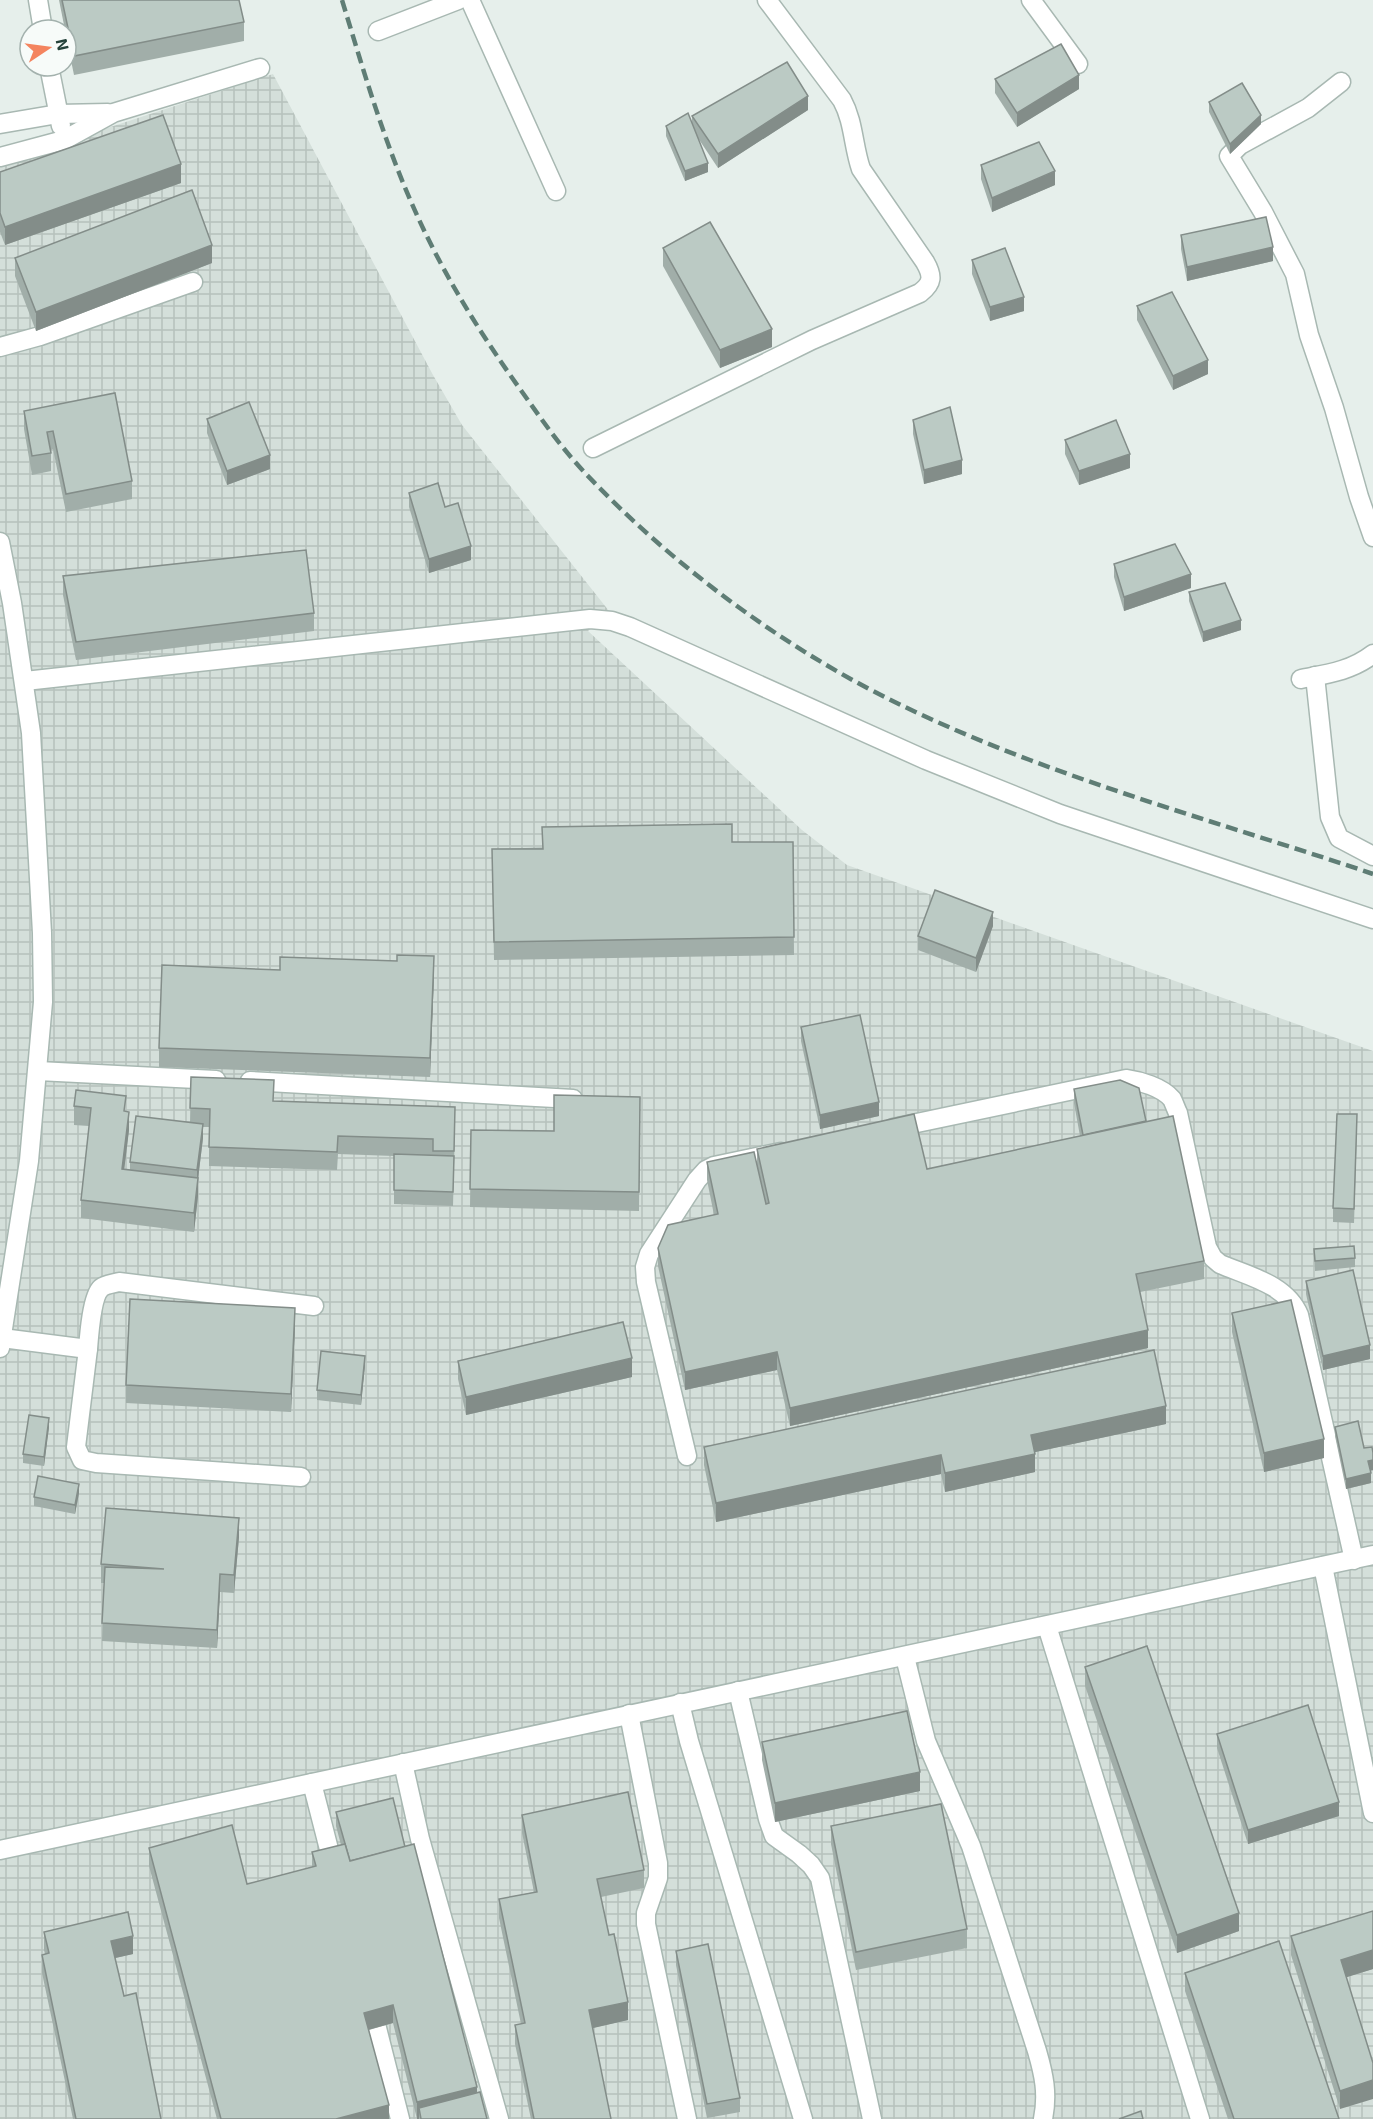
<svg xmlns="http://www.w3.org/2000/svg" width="1373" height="2119" font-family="'Exo 2',sans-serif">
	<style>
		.industrial { fill: url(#industrial-grid) }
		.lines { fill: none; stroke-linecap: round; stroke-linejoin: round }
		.minor-casing { stroke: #a8b8b2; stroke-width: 21 }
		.minor { stroke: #fff; stroke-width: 18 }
		.rail { stroke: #5f7d75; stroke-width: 4.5; stroke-dasharray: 12 6; stroke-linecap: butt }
		.wall { fill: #a1aea9 }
		.shaded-wall { fill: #838d89 }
		.building { fill: #bbcac4; stroke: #838d89; stroke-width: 1.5 }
	</style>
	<defs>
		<pattern id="industrial-grid" width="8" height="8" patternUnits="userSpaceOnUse" patternTransform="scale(1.5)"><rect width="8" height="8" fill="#d4dfda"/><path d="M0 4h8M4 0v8" fill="none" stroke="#b6c1bc"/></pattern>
	</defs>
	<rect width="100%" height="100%" fill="#e6efeb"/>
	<!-- industrial -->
	<path class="industrial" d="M273 74 433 375 462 425 609 611 588 631 802 830 847 865 1373 1051V2119H0V163Z"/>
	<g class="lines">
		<!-- minor casing -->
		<g class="minor-casing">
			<g id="minor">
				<path d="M38 0 43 30"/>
				<path d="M470 0 556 191"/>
				<path d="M1031 0 1078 64"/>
				<path d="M378 31 458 0"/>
				<path d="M49 66 61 126"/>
				<path d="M1341 82 1308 108 1240 145 1229 156 1263 212 1295 274 1309 335 1334 408 1359 497 1373 537"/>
				<path d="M0 124 58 114 108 113"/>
				<path d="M0 157 64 140 113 113 260 68"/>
				<path d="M0 347 40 336 193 282"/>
				<path d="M593 448 812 340 920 293C933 283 933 276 925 262L861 169C853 146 854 122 842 100L767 0"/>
				<path d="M0 542 12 603 31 733 42 933 43 1002 29 1161 0 1348"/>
				<path d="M1315 676 1330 817 1339 838 1373 856"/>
				<path d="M1301 679C1327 674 1351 671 1373 654"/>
				<path d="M25 681 590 619 612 621 630 627 926 760 1060 814 1373 919"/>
				<path d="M38 1071 216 1080"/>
				<path d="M250 1081 573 1099"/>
				<path d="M893 1128 1126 1079C1140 1081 1162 1087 1172 1099 1174 1103 1176 1109 1178 1113L1207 1247 1213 1258 1220 1264C1248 1276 1286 1284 1299 1315L1354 1560"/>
				<path d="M2 1338 88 1349C89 1336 92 1296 101 1288 106 1284 113 1284 119 1282L314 1306"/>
				<path d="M88 1349 76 1447 82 1460 96 1463 301 1477"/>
				<path d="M687 1456 646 1282 645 1267 649 1254 697 1180 706 1170 714 1166 781 1152"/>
				<path d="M1323 1566 1373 1813"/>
				<path d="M1047 1626 1200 2119"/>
				<path d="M905 1657 926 1741 971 1846 1037 2051C1044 2075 1048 2094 1043 2119"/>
				<path d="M738 1691 768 1819 774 1836 799 1854 811 1865 820 1878 872 2119"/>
				<path d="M680 1703 689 1741 803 2119"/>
				<path d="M629 1714 658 1863V1878L646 1913V1924L687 2119"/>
				<path d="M403 1763 420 1839 499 2119"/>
				<path d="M312 1783 333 1865"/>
				<path d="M0 1850 1373 1555"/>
				<path d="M377 2028 400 2119"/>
			</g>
		</g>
		<!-- minor -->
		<use href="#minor" class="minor"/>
		<!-- rail -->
		<path class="rail" d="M342 0C363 69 383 138 412 204 442 273 481 335 525 396 544 423 564 451 587 475 674 567 791 653 905 707 1055 779 1217 821 1373 874"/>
	</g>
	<!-- wall -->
	<g class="wall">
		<path d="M59 0H239L244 22V41L74 75 66 36V30H65Z"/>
		<path d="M995 79 1079 89 1017 127 995 93Z"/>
		<path d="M1209 102 1261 124 1230 154 1209 112Z"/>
		<path d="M808 110 718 168 698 138 708 172 685 181 666 136V126L692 124V116Z"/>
		<path d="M981 165 1055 185 992 212 981 179Z"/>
		<path d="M0 172 181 183 5 245 0 232Z"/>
		<path d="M1181 235 1273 261 1187 281 1181 249Z"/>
		<path d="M663 248 772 347 720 368 663 266Z"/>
		<path d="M15 258 212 263 36 331 15 276Z"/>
		<path d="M972 260 1024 311 990 321 972 274Z"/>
		<path d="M1137 306 1208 374 1173 390 1137 320Z"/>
		<path d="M24 411 132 481V499L66 512 53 449 51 450V471L32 475 24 429Z"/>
		<path d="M207 419 270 469 227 485 207 433Z"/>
		<path d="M913 420 962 474 924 484 913 434Z"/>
		<path d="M1065 440 1130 468 1079 485 1065 454Z"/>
		<path d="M409 493 445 507 471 560 429 573 409 507Z"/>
		<path d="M1114 564 1191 588 1124 611 1114 577Z"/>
		<path d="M63 576 314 613V631L76 660 63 595Z"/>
		<path d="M1189 592 1241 630 1203 642 1189 601Z"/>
		<path d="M732 842H793L794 955 494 960 492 849Z"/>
		<path d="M993 926 976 972 918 950V936Z"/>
		<path d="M434 975 430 1077 159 1067V1048Z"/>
		<path d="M801 1027 879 1116 820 1129 801 1041Z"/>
		<path d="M191 1077 274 1101 455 1126 453 1206 394 1204V1156L338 1154 337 1170 209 1166V1127H203V1138L198 1179V1196L194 1232 81 1218V1200L89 1126 74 1125V1106L126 1112 129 1130 124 1169 130 1170V1162L190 1123Z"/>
		<path d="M1074 1089 1146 1121 1204 1261V1279L1140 1292 1148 1348 790 1426 777 1370 685 1390 658 1266V1248L714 1215 707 1180V1162L757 1163V1149L927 1169 1080 1136 1074 1103Z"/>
		<path d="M640 1097 639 1211 470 1207 471 1130 554 1131Z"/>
		<path d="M1357 1128 1354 1223 1333 1222V1208Z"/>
		<path d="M1314 1249 1355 1258V1267L1315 1271Z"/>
		<path d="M1306 1281 1370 1359 1323 1370 1306 1294Z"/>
		<path d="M1232 1313 1324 1458 1264 1472 1232 1332Z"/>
		<path d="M295 1326 291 1412 126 1403V1385Z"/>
		<path d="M458 1361 632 1377 466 1415 458 1379Z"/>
		<path d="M365 1365 361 1405 317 1400V1390Z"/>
		<path d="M1166 1424 1035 1452V1472L945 1492 941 1474 716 1522 704 1465V1447Z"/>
		<path d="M49 1427 44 1466 23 1463V1454Z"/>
		<path d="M1335 1427 1364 1448 1373 1453V1470H1370L1371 1483 1346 1489 1335 1436Z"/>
		<path d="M79 1493 75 1514 34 1506V1497Z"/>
		<path d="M239 1537 234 1593 220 1592 217 1648 102 1641 104 1583H101V1564Z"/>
		<path d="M1085 1667 1239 1931 1177 1953 1085 1686Z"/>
		<path d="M1217 1734 1339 1816 1248 1844 1217 1748Z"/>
		<path d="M762 1742 920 1791 775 1822 762 1760Z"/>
		<path d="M336 1812 405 1847 477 2092 487 2119H417L393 2023 369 2030 389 2119H217L149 1866V1848L247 1884 312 1867V1852L341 1845 336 1826Z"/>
		<path d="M522 1815 644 1870V1888L601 1897 628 2020 592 2028 611 2119H531L515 2044V2025L521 2024 499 1918V1899L534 1892 522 1833Z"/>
		<path d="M831 1826 967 1929V1948L856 1970 831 1844Z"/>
		<path d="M44 1932 133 1954 115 1958 124 1996 161 2119H73L42 1973V1955L45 1954 44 1950Z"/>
		<path d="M1291 1936 1373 1969 1346 1977 1340 2109 1291 1955Z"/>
		<path d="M676 1951 740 2098V2112L707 2118 676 1965Z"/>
		<path d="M1185 1973 1339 2119H1228L1185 1991Z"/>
	</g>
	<!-- shaded-wall -->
	<g class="shaded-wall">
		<path d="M1079 75V89L1017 127V113Z"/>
		<path d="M808 96V110L718 168V154Z"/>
		<path d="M1261 115V124L1230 154V144Z"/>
		<path d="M708 163V172L685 181V171Z"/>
		<path d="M181 164V183L5 245V227Z"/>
		<path d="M1055 171V185L992 212V198Z"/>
		<path d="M212 245V263L36 331V312Z"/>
		<path d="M1273 247V261L1187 281V267Z"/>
		<path d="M1024 297V311L990 321V307Z"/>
		<path d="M772 329V347L720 368V350Z"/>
		<path d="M1208 360V374L1173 390V376Z"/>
		<path d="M1130 454V468L1079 485V471Z"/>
		<path d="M270 455V469L227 485V471Z"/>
		<path d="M962 460V474L924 484V470Z"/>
		<path d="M471 546V560L429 573V559Z"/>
		<path d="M1191 574V588L1124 611V597Z"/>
		<path d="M1241 620V630L1203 642V632Z"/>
		<path d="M993 912V926L976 972V958Z"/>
		<path d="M434 956V975L430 1077V1058Z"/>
		<path d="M879 1102V1116L820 1129V1115Z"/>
		<path d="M129 1112V1130L122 1188V1169Z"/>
		<path d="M203 1124V1138L198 1179V1196L194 1232V1213L197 1184V1170Z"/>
		<path d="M295 1308V1326L291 1412V1394Z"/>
		<path d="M1148 1330V1348L790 1426V1408Z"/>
		<path d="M1370 1345V1359L1323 1370V1356Z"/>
		<path d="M777 1352V1370L685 1390V1372Z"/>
		<path d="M365 1356V1365L361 1405V1395Z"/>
		<path d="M632 1358V1377L466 1415V1397Z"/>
		<path d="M1166 1406V1424L1031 1453V1435Z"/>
		<path d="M49 1418V1427L44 1466V1457Z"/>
		<path d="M1324 1439V1458L1264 1472V1453Z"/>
		<path d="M1035 1454V1472L945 1492V1473Z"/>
		<path d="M941 1455V1474L716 1522V1503Z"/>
		<path d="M1373 1460V1470L1368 1471V1461Z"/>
		<path d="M1371 1473V1483L1346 1489V1479Z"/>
		<path d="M79 1484V1493L75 1514V1505Z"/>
		<path d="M239 1518V1537L234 1593V1575Z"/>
		<path d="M220 1574V1592L217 1648V1630Z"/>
		<path d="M920 1772V1791L775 1822V1803Z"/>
		<path d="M1339 1802V1816L1248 1844V1830Z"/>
		<path d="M1239 1913V1931L1177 1953V1935Z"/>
		<path d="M133 1936V1954L111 1959V1941Z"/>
		<path d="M1373 1950V1969L1341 1979V1960Z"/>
		<path d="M628 2002V2020L589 2029V2010Z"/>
		<path d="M393 2005V2023L364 2031V2013Z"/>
		<path d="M1373 2080V2099L1340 2109V2091Z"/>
		<path d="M477 2087V2105L419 2108V2119H417V2102Z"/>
		<path d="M389 2105V2119H336Z"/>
	</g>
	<!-- building -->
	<g class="building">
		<path d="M62 0H239L244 22 74 56Z"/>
		<path d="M1061 44 1079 75 1017 113 995 79Z"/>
		<path d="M787 62 808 96 718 154 692 116Z"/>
		<path d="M1242 83 1261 115 1230 144 1209 102Z"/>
		<path d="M688 113 708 163 685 171 666 126Z"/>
		<path d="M163 115 181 164 5 227 0 213V172Z"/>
		<path d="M1039 142 1055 171 992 198 981 165Z"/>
		<path d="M192 190 212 245 36 312 15 258Z"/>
		<path d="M1266 217 1273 247 1187 267 1181 235Z"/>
		<path d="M710 222 772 329 720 350 663 248Z"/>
		<path d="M1005 248 1024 297 990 307 972 260Z"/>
		<path d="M1172 292 1208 360 1173 376 1137 306Z"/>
		<path d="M115 393 132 481 66 494 53 431 47 432 51 453 32 456 24 411Z"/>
		<path d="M249 402 270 455 227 471 207 419Z"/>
		<path d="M950 407 962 460 924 470 913 420Z"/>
		<path d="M1116 420 1130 454 1079 471 1065 440Z"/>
		<path d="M438 483 445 507 458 503 471 546 429 559 409 493Z"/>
		<path d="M1175 544 1191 574 1124 597 1114 564Z"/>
		<path d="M306 550 314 613 76 642 63 576Z"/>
		<path d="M1225 583 1241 620 1203 632 1189 592Z"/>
		<path d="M732 824V842H793L794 937 494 942 492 849H543L542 827Z"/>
		<path d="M935 890 993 912 976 958 918 936Z"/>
		<path d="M397 955 434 956 430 1058 159 1048 162 965 280 970V957L397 961Z"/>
		<path d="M860 1015 879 1102 820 1115 801 1027Z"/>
		<path d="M191 1077 274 1080 273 1101 455 1107 454 1151H433V1139L338 1136 337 1152 209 1147 210 1109 190 1108Z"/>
		<path d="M1120 1080 1139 1088 1146 1121 1083 1135 1074 1089Z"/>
		<path d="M76 1090 126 1096 124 1111 129 1112 122 1169 198 1178 194 1213 81 1200 91 1108 74 1106Z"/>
		<path d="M554 1095 640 1097 639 1192 470 1189 471 1130 554 1131Z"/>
		<path d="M914 1114 927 1169 1173 1116 1204 1261 1136 1274 1148 1330 790 1408 777 1352 685 1372 658 1248 668 1225 718 1214 707 1162 754 1152 766 1204 769 1203 757 1149Z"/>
		<path d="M1337 1114H1357L1354 1209 1333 1208Z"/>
		<path d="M136 1116 203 1124 197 1170 130 1162Z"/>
		<path d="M394 1154 454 1156 453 1192 394 1190Z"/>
		<path d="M1354 1246 1355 1258 1315 1261 1314 1249Z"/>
		<path d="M1353 1270 1370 1345 1323 1356 1306 1281Z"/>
		<path d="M130 1299 295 1308 291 1394 126 1385Z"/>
		<path d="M1291 1300 1324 1439 1264 1453 1232 1313Z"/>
		<path d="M623 1322 632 1358 466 1397 458 1361Z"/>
		<path d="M1154 1350 1166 1406 1031 1435 1035 1454 945 1473 941 1455 716 1503 704 1447Z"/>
		<path d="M321 1351 365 1356 361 1395 317 1390Z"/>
		<path d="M29 1415 49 1418 44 1457 23 1454Z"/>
		<path d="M1358 1421 1364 1448 1372 1447 1373 1453V1460L1368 1461 1371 1473 1346 1479 1335 1427Z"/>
		<path d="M38 1476 79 1484 75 1505 34 1497Z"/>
		<path d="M106 1508 239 1518 234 1575 220 1574 217 1630 102 1623 105 1567 164 1569 101 1564Z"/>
		<path d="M1147 1646 1239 1913 1177 1935 1085 1667Z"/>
		<path d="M1308 1705 1339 1802 1248 1830 1217 1734Z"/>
		<path d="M907 1711 920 1772 775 1803 762 1742Z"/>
		<path d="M628 1792 644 1870 597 1879 609 1935 614 1934 628 2002 589 2010 611 2119H534L515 2025 525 2023 499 1899 537 1892 522 1815Z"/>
		<path d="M393 1798 405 1847 350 1861 336 1812Z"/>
		<path d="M941 1804 967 1929 856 1952 831 1826Z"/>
		<path d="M232 1825 247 1884 316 1866 312 1852 345 1844 350 1861 414 1844 477 2087 417 2102 393 2005 364 2013 389 2105 336 2119H221L149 1848Z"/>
		<path d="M1373 1911V1950L1341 1960 1373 2063V2080L1340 2091 1291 1936Z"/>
		<path d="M128 1912 133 1936 111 1941 124 1996 136 1993 161 2119H76L42 1955 49 1953 44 1932Z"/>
		<path d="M1279 1941 1339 2119H1234L1185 1973Z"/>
		<path d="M708 1944 740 2098 707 2104 676 1951Z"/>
		<path d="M480 2092 487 2119H421L419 2108Z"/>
		<path d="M1141 2111 1143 2119H1119Z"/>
	</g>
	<!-- north arrow -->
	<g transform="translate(48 48) rotate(77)"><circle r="28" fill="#f7fbf9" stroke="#a3b1ad" stroke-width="1.5"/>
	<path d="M0-4.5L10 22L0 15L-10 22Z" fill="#f4845f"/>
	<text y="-9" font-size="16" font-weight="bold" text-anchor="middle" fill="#24423a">N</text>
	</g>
</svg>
